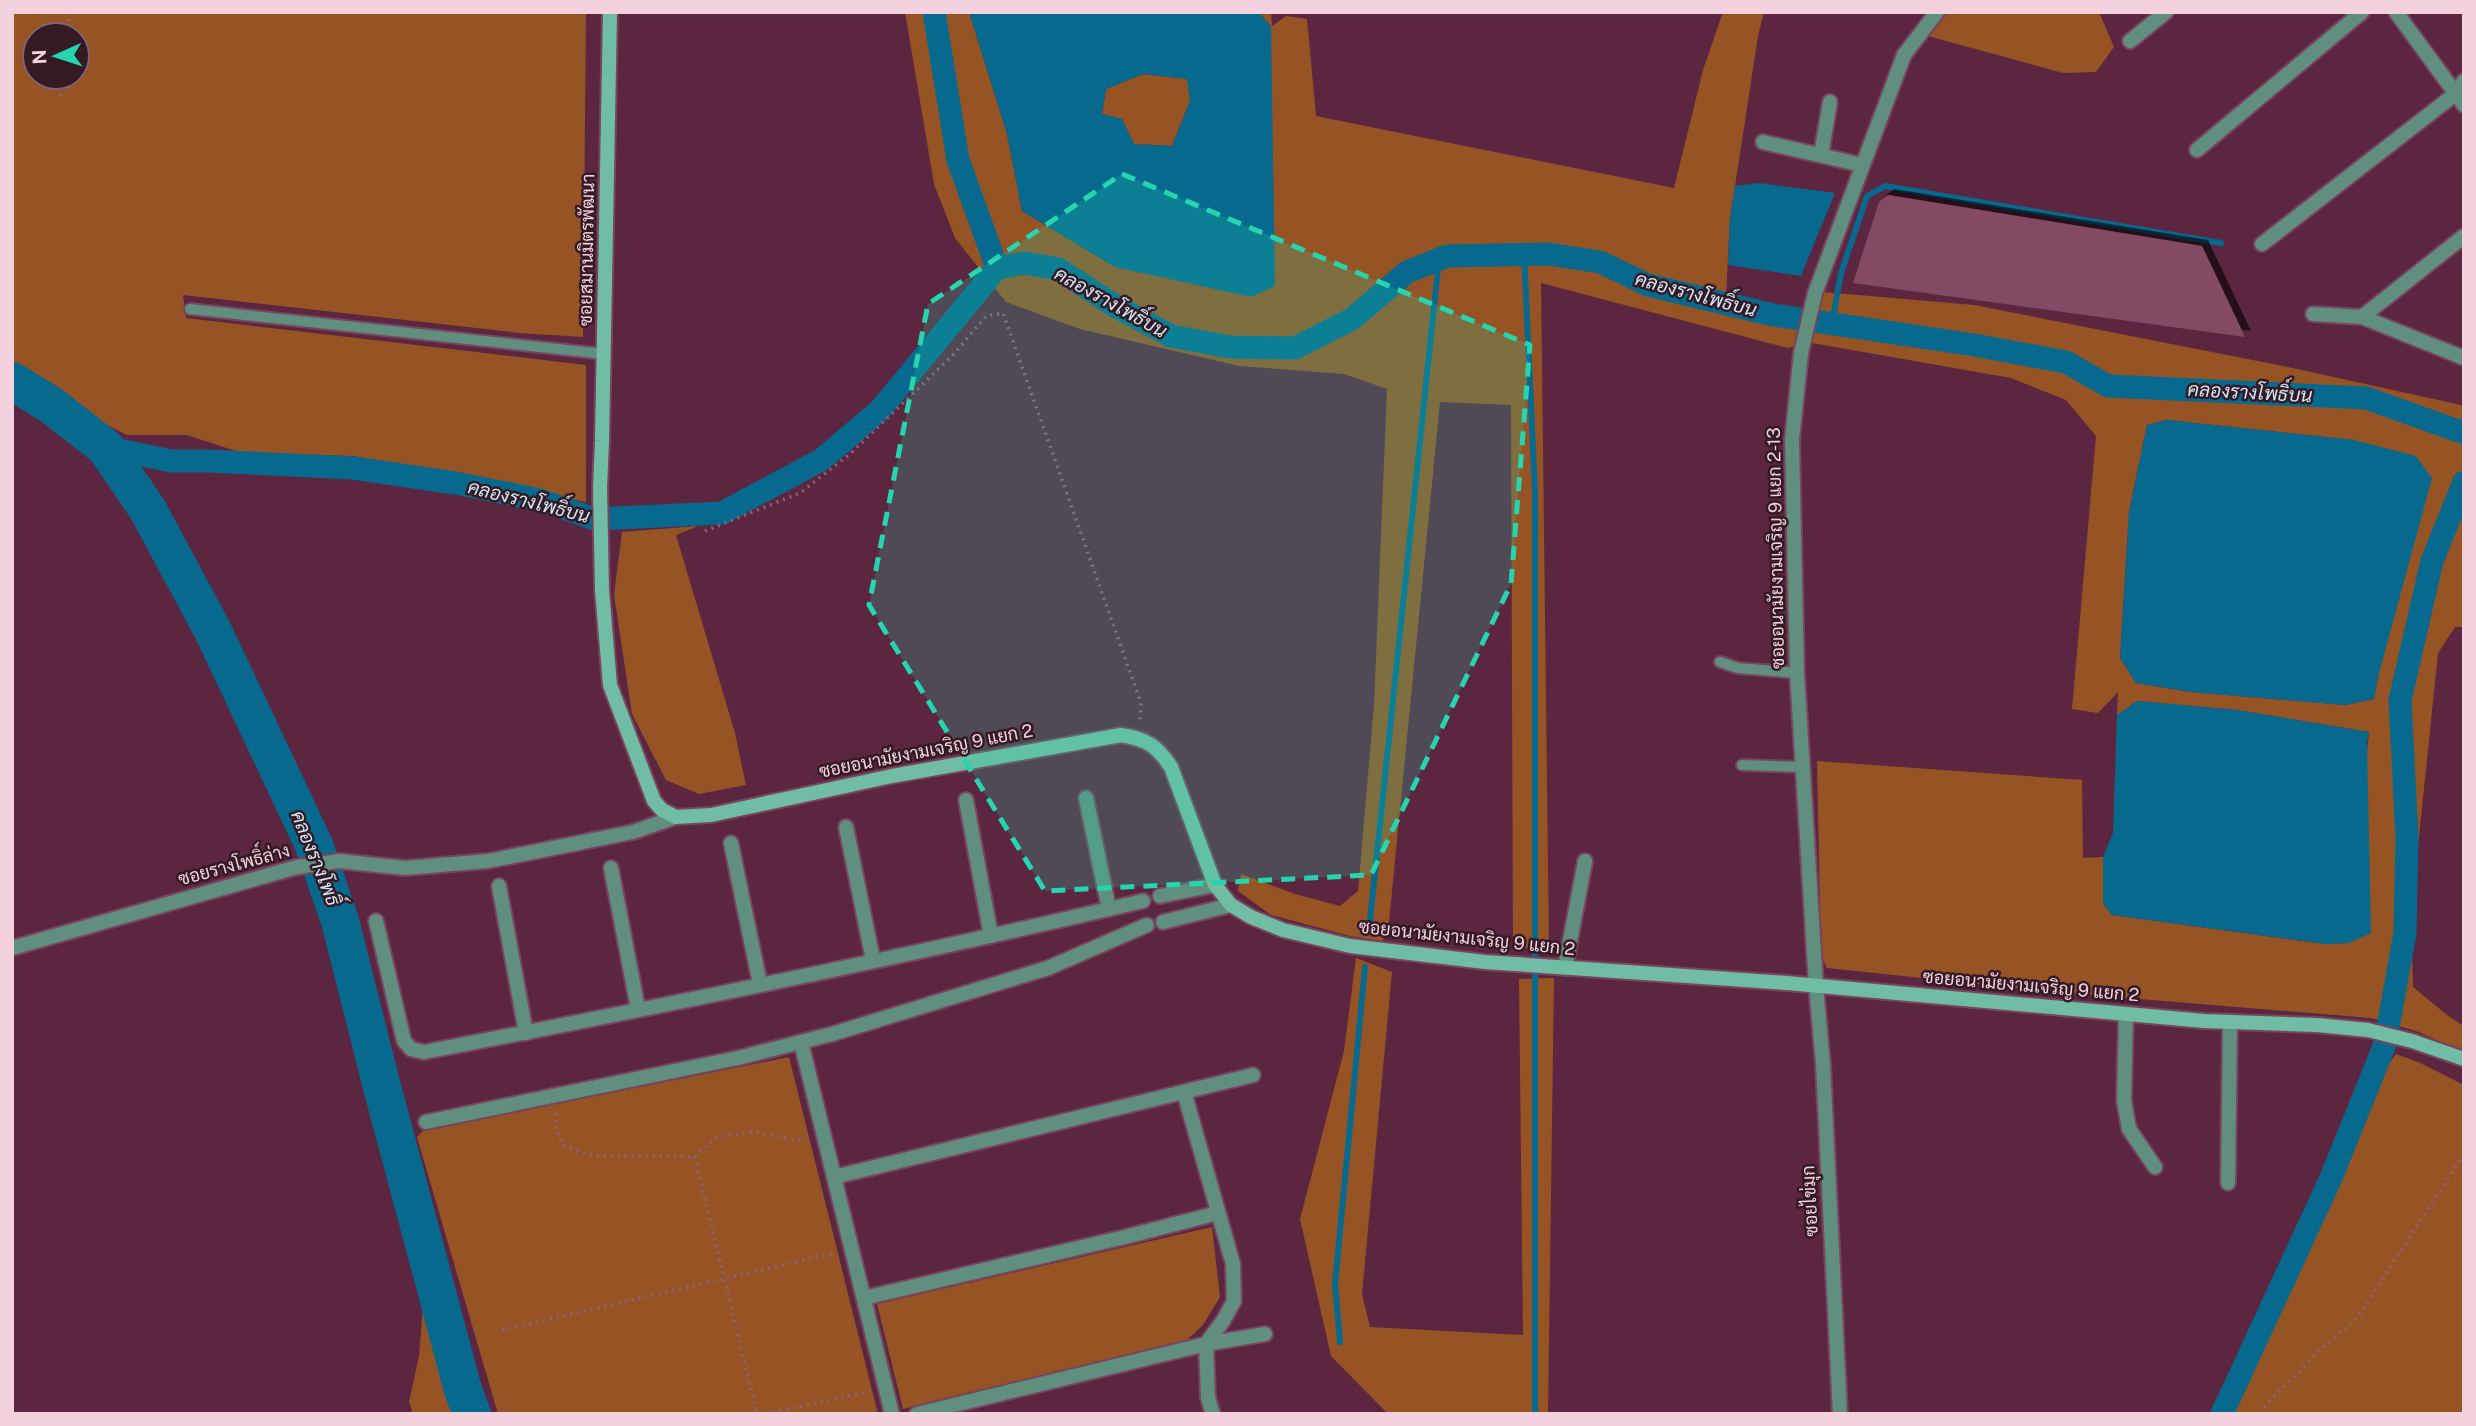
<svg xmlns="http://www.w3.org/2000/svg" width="2476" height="1426" font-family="'Public Sans',Sarabun,sans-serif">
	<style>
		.green { fill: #965425; fill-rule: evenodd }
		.water { fill: #08698e; fill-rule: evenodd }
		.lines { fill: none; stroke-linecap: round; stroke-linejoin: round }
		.stream { stroke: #08698e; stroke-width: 6 }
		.canal { stroke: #08698e; stroke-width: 23 }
		.river { stroke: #08698e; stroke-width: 38 }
		.building { fill: #844a64; filter: url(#shadow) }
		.lane-casing { stroke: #77455d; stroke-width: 14 }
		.street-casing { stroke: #77455d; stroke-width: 18 }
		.secondary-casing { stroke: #77455d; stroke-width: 18 }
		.path { stroke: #8f6076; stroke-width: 3.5; stroke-dasharray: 2 5; stroke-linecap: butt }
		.lane { stroke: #608e7f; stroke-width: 10 }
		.street { stroke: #608e7f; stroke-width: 14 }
		.secondary { stroke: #70bca5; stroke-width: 14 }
		.marked { fill: #25d5ae; fill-opacity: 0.2; stroke: #25d5ae; stroke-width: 5; stroke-dasharray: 14 9; stroke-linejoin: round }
		.labels { text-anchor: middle; stroke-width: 5; stroke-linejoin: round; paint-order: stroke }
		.street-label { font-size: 18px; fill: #f4d1df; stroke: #331a25 }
		.water-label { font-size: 19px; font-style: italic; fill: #d1e8f5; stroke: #331a25 }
	</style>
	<defs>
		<filter id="shadow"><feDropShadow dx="6" dy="-6" stdDeviation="0" flood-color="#0009"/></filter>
	</defs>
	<rect width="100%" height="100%" fill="#5c2640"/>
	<!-- green -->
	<g class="green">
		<path d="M12 12H586L583 337 520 333 183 295 186 318 586 365V502L451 473 353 456 242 453 187 435H127L75 409 12 372ZM77 35V77H35V35Z"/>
		<path d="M905 12H969L1007 134 1022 211 1115 267 1271 26 1258 12H1271L1272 26 1286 16 1307 19 1316 116 1674 188 1703 70 1723 12H1764L1758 36 1730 219 1726 296 1819 312 1824 292 1974 305 2288 367 2461 405 2464 408V627H2455L2438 653 2411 914 2413 987 2447 1015 2464 1026V1053L2419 1032 2371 1018 2055 992 1827 968 1821 956 1817 761 2082 780 2083 858 2103 857V903L2112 915 2325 944 2349 943 2369 732 2237 710 2137 701 2117 715 2118 692 2098 713 2072 709 2096 436 2066 400 2011 378 1812 343 1788 348 1541 283 1549 947 1513 949 1511 405 1440 402 1388 932 1382 941 1350 936 1271 915 1238 891 1241 874 1295 894 1340 906 1358 891 1374 705 1387 389 1344 374 1239 366 1080 329 1006 302 955 238 934 184ZM2167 420 2354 440 2378 677 2374 699 2345 705 2191 692 2136 683 2120 658 2129 512 2147 425Z"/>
		<path d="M1948 12H2099L2114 47 2096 72 2063 73 1928 36Z"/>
		<path d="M1143 74 1187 79 1190 101 1172 146 1134 144 1122 119 1102 114 1106 89Z"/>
		<path d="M698 526 676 535 735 733 746 785 699 794 666 780 632 714 614 595 622 532Z"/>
		<path d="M1356 958 1392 972 1362 1294 1370 1327 1523 1335 1519 979 1554 978 1548 1414H1388L1331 1356 1300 1219 1344 1051Z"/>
		<path d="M2396 1054 2418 1062 2464 1085V1414H2234L2381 1074Z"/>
		<path d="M789 1057 878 1414H498L417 1137 423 1131Z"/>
		<path d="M1212 1227 1220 1297 1203 1325 1186 1341 903 1409 877 1304Z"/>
		<path d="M424 1294 465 1414H413L409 1402 419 1356Z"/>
	</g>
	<!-- water -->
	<g class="water">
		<path d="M969 12H1258L1271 26 1275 286 1251 297 1115 267 1022 211 1007 134ZM1143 74 1187 79 1190 101 1172 146 1134 144 1122 119 1102 114 1106 89Z"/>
		<path d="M1759 183 1835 193 1801 276 1728 265 1730 219 1735 186Z"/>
		<path d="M2167 420 2354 440 2416 456 2432 478 2378 677 2374 699 2345 705 2191 692 2136 683 2120 658 2129 512 2147 425Z"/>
		<path d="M2137 701 2237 710 2369 732 2367 742 2371 933 2349 943 2326 944 2112 915 2103 903V857L2113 833 2117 715Z"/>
	</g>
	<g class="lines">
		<!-- stream -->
		<g class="stream">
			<path d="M1524 254 1535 491V1414"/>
			<path d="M1832 323 1841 273 1867 196 1885 186 2221 243"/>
			<path d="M1369 930 1439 259"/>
			<path d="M1340 1342 1335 1284 1365 967"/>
		</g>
		<!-- canal -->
		<g class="canal">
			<path d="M934 12 958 160 997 268"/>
			<path d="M105 447 171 461H207L353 468 455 483 540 500 595 519 722 513 821 460 880 410 997 268 1025 263 1058 269 1115 306 1171 336 1230 347 1295 348 1352 319 1407 272 1447 256 1548 254 1600 262 1648 285 1773 315 1974 345 2066 362 2108 386 2366 398 2464 433"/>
			<path d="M2222 1414 2331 1178 2385 1044 2405 933 2407 838 2400 700 2432 561 2464 482"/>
		</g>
		<!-- river -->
		<path class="river" d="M12 381 51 405 105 447 148 510 213 631 314 845 340 921 382 1087 463 1390 472 1414"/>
	</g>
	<!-- building -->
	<path class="building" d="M1888 195 2202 246 2245 337 1853 283 1879 202Z"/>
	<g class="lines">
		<!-- lane casing -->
		<g class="lane-casing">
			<g id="lane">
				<path d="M190 309 604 354"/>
				<path d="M1720 662 1738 668 1797 673"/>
				<path d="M1742 765 1804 767"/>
			</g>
		</g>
		<!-- street casing -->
		<g class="street-casing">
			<g id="street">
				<path d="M2396 12 2464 105"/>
				<path d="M2130 41 2166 12"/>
				<path d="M1763 142 1862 165"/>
				<path d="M2197 150 2362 12"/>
				<path d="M1821 155 1830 102"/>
				<path d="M2262 244 2454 95 2464 81"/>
				<path d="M2313 314 2362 317 2464 236"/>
				<path d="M2362 317 2464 358"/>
				<path d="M1086 798 1109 909"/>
				<path d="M966 800 991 936"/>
				<path d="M846 827 873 960"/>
				<path d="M731 843 760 984"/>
				<path d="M611 868 638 1009"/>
				<path d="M499 886 526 1033"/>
				<path d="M1160 896 1215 885"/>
				<path d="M376 921 404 1041 411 1049 424 1052C664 1006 905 957 1143 901"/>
				<path d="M1163 922 1231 905"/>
				<path d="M12 948 297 867 339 861 405 868 488 861 633 832 676 817"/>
				<path d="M1565 968 1585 861"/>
				<path d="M2126 1014 2124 1100 2129 1129 2155 1167"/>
				<path d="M801 1042 892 1414"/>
				<path d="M1184 1092 1233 1264 1234 1301 1223 1321 1206 1344 1208 1398 1213 1414"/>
				<path d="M426 1122 738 1058 832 1034 1048 968 1147 925"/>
				<path d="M834 1177 1253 1075"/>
				<path d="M2228 1183 2230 1023"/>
				<path d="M864 1298 1125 1237 1218 1213"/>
				<path d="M917 1414 1206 1344 1265 1334"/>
				<path d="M1840 1414 1823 1064 1816 986 1797 673 1792 440 1801 353 1815 293 1904 55 1937 12"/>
			</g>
		</g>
		<!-- secondary casing -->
		<g class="secondary-casing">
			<path id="secondary" d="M610 12 602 441 600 488 602 590 610 685 654 801 662 810 676 817 711 815 892 776 1121 735C1147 739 1157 746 1171 767L1215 885 1231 905 1251 917 1283 930 1350 946 1485 962 1787 983 2204 1021 2317 1025 2368 1030 2412 1041 2464 1059"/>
		</g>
		<!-- path -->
		<g class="path">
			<path d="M67 35 70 12"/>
			<path d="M61 96 63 77"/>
			<path d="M705 531 800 493 850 454 953 355 986 316 1003 313 1141 703 1140 721"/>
			<path d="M557 1113 555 1126 563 1146 589 1155 695 1157 757 1414"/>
			<path d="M695 1157 716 1137 755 1132 797 1140 806 1138"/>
			<path d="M502 1330 834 1253"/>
			<path d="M2264 1407 2321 1349 2357 1318 2464 1154"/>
			<path d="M766 1414 870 1391"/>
		</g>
		<!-- lane -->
		<use href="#lane" class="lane"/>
		<!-- street -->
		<use href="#street" class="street"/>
		<!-- secondary -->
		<use href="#secondary" class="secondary"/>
	</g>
	<!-- marked area -->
	<path class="marked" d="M1122 174 1530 345 1511 584 1371 875 1045 891 869 605 928 304Z"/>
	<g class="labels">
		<!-- street labels -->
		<g class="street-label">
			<text transform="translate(587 250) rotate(-89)" y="6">ซอยสมานมิตรพัฒนา</text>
			<text transform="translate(1776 548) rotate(-91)" y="6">ซอยอนามัยงามเจริญ 9 แยก 2-13</text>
			<text transform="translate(926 751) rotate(-11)" y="6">ซอยอนามัยงามเจริญ 9 แยก 2</text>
			<text transform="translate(234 865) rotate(-15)" y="6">ซอยรางโพธิ์ล่าง</text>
			<text transform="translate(1467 938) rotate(6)" y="6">ซอยอนามัยงามเจริญ 9 แยก 2</text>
			<text transform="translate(2031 986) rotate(5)" y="6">ซอยอนามัยงามเจริญ 9 แยก 2</text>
			<text transform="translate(1810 1201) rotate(-93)" y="6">ซอยไข่มุก</text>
		</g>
		<!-- water labels -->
		<g class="water-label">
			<text transform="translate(1696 294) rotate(15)" y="7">คลองรางโพธิ์บน</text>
			<text transform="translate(1111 302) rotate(29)" y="7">คลองรางโพธิ์บน</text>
			<text transform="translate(2250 392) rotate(3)" y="7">คลองรางโพธิ์บน</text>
			<text transform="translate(529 501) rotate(14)" y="7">คลองรางโพธิ์บน</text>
			<text transform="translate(316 858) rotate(68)" y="7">คลองรางโพธิ์</text>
		</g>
	</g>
	<!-- border -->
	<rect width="2476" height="1426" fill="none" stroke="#f4d1df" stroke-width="28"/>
	<!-- north arrow -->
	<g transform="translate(56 56) rotate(267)"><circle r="33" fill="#331a25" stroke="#80636f" stroke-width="2"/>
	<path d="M0-5L12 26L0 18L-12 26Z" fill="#25d5ae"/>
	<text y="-10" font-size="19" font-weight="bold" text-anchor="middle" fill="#f4d1df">N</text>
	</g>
</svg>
